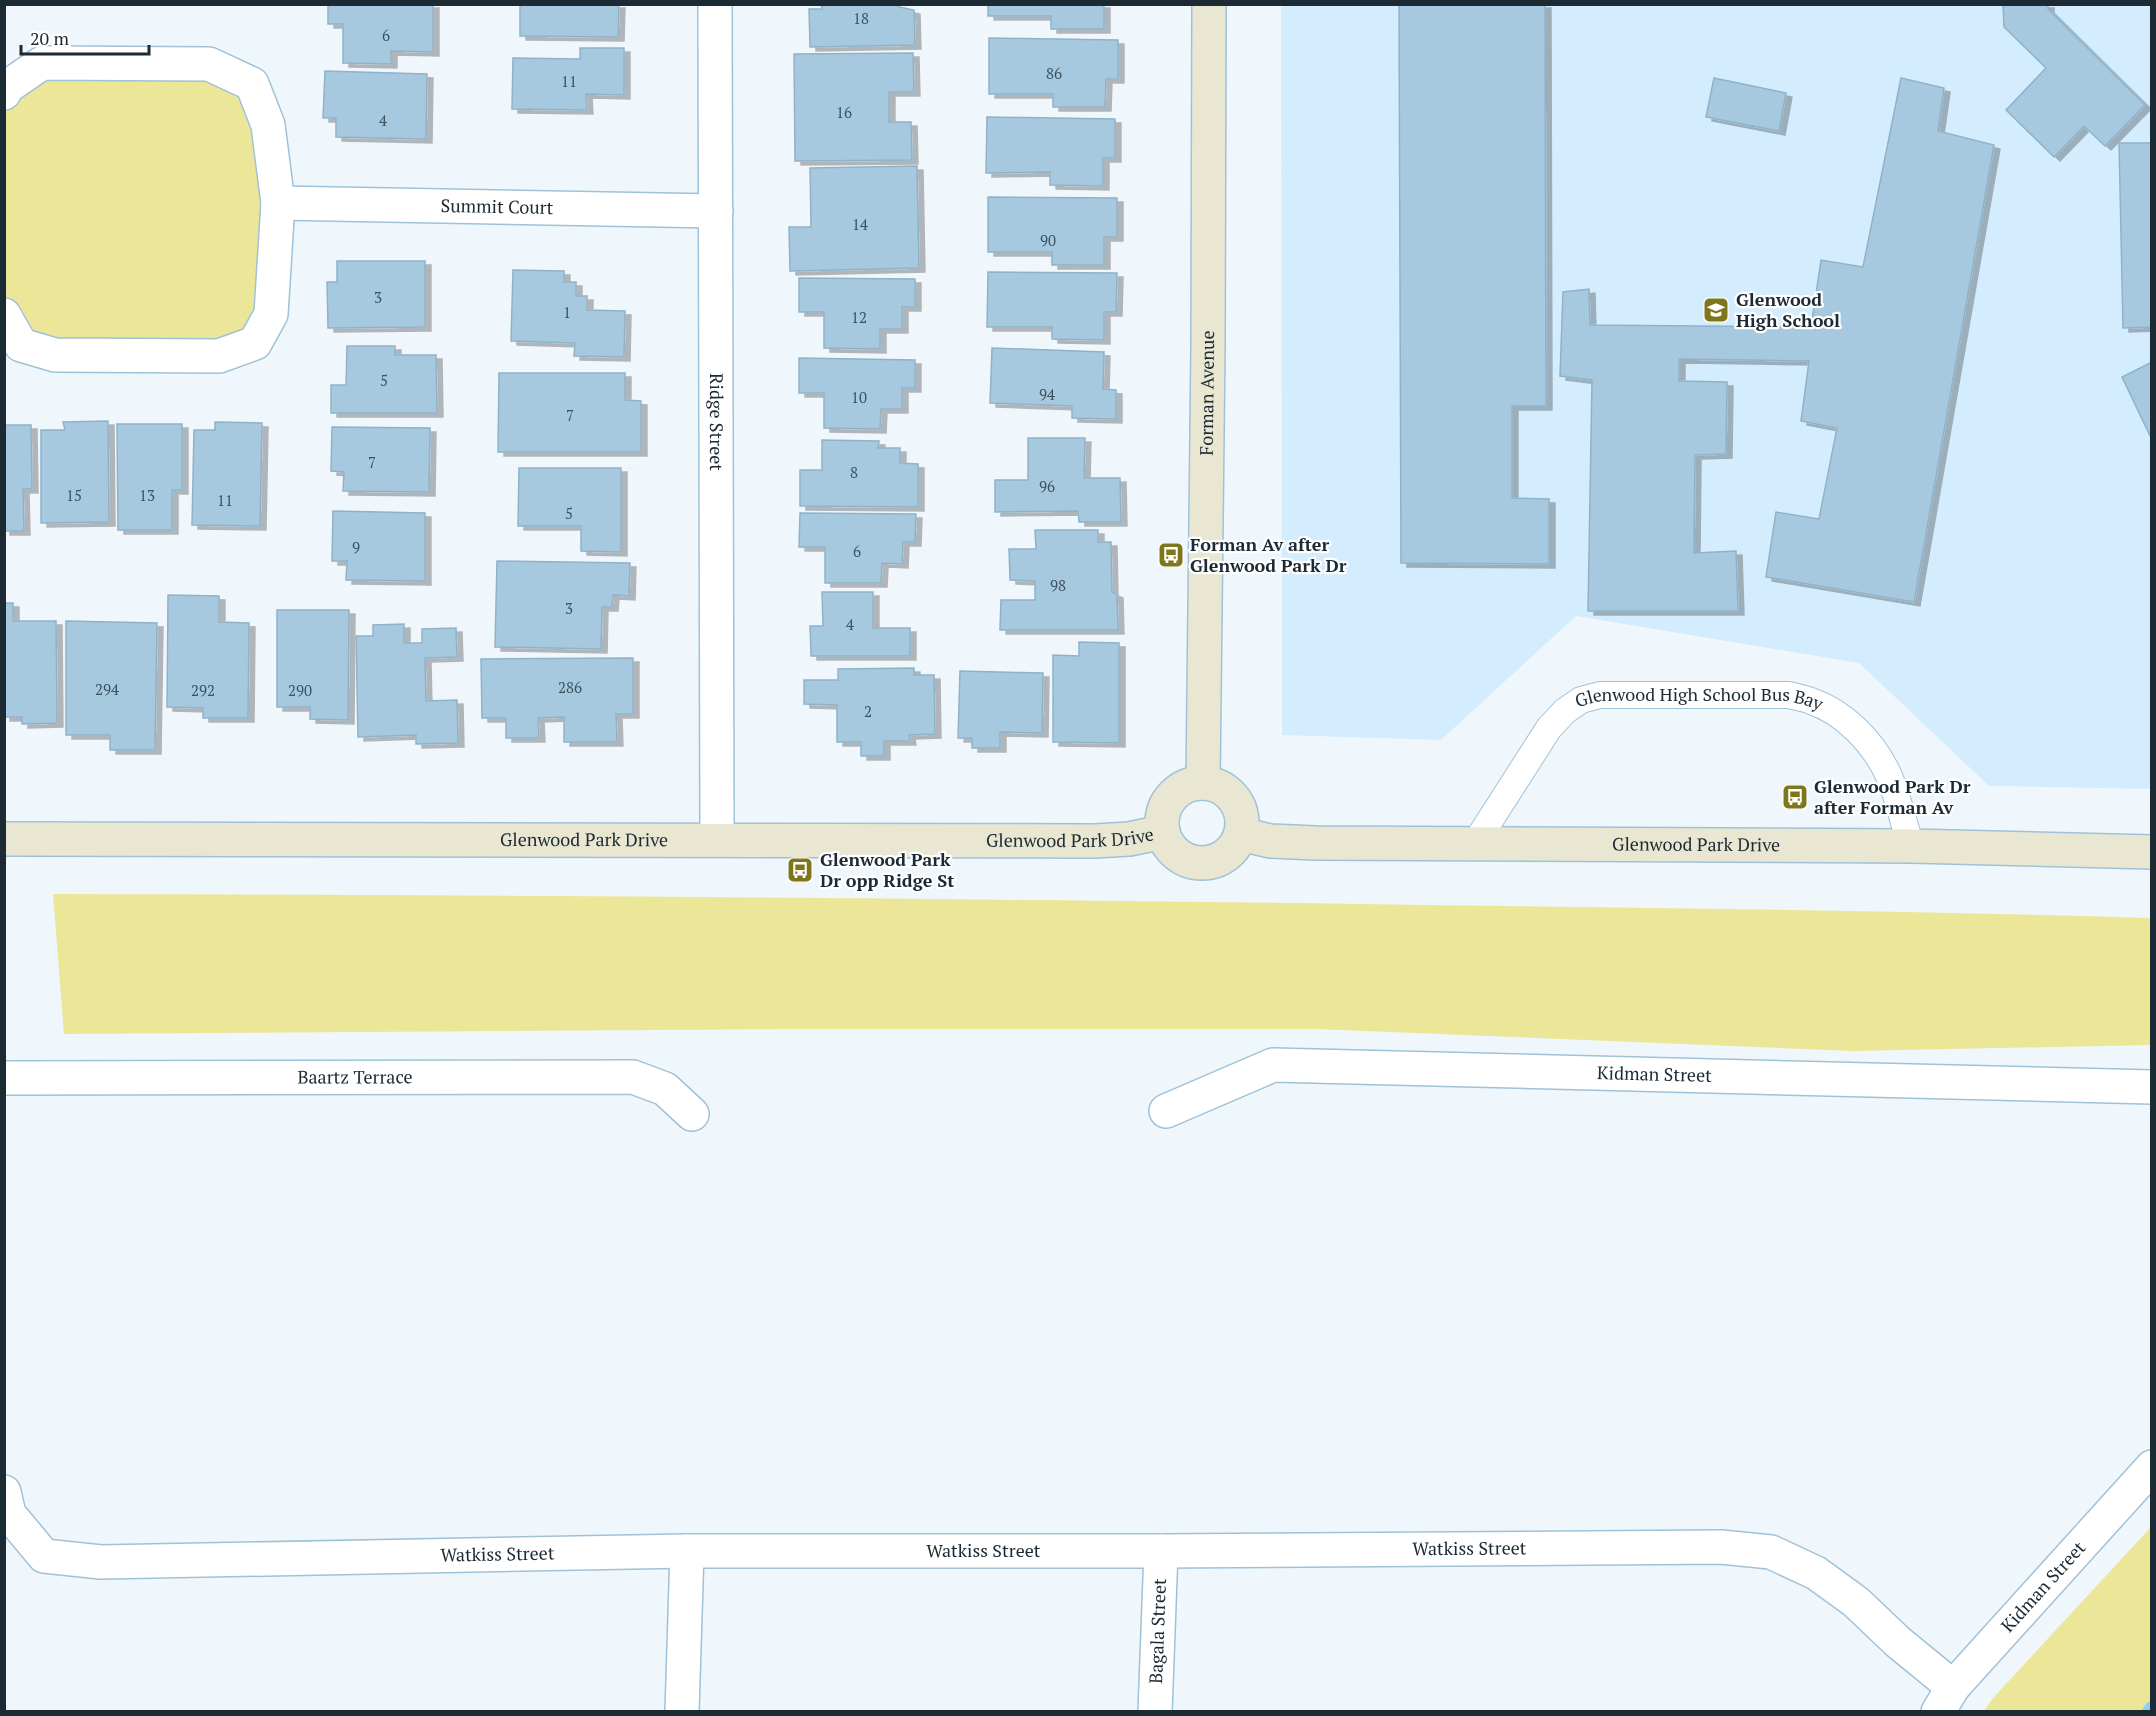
<svg xmlns="http://www.w3.org/2000/svg" width="2156" height="1716" font-family="'PT Serif',serif">
	<style>
		.built { fill: #d4edfe }
		.green { fill: #ece699 }
		.lines { fill: none; stroke-linecap: round; stroke-linejoin: round }
		.stream { stroke: #88cffc; stroke-width: 14 }
		.building { fill: #a6c9e0; stroke: #90b2c9; stroke-width: 1.5; filter: url(#shadow) }
		.lane-casing { stroke: #9fc2d9; stroke-width: 28 }
		.street-casing { stroke: #9fc2d9; stroke-width: 36 }
		.secondary-casing { stroke: #9fc2d9; stroke-width: 36 }
		.lane { stroke: #fff; stroke-width: 26 }
		.street { stroke: #fff; stroke-width: 33 }
		.secondary { stroke: #e9e7d1; stroke-width: 33 }
		.labels { text-anchor: middle; stroke-width: 4.5; stroke-linejoin: round; paint-order: stroke }
		.number-label { font-size: 15px; fill: #3e525e }
		.street-label { font-size: 18px; fill: #1c2a33; stroke: #fff }
		.poi-label { font-size: 18px; font-weight: bold; fill: #1c2a33; stroke: #fff; text-anchor: start }
	</style>
	<defs>
		<filter id="shadow"><feDropShadow dx="6" dy="4" stdDeviation="0" flood-color="#0004"/></filter>
	</defs>
	<rect width="100%" height="100%" fill="#f0f7fc"/>
	<!-- built -->
	<path class="built" d="M1281 5H2151V789L1989 786 1859 663 1576 616 1441 740 1282 735Z"/>
	<!-- green -->
	<g class="green">
		<path d="M42 63 209 64 268 125 255 343 55 355 5 315 4 93Z"/>
		<path d="M53 894C489 895 925 898 1361 904 1624 908 1888 910 2151 918V1045L1854 1051 1315 1029H792L64 1034Z"/>
		<path d="M2151 1527V1711H1984L1993 1698Z"/>
	</g>
	<g class="lines">
		<!-- stream -->
		<path class="stream" d="M2149 1712 2152 1708"/>
	</g>
	<!-- building -->
	<g class="building">
		<path d="M328 4H433V52L391 51V64L343 63V24H328Z"/>
		<path d="M520 4H619L618 37 520 36Z"/>
		<path d="M821 4H899V7L914 10 915 45 810 47 809 9H822Z"/>
		<path d="M988 4H1104V29H1051V16H988Z"/>
		<path d="M1399 4H1545L1546 406H1512V498L1549 499V564L1401 563Z"/>
		<path d="M2003 4H2048V9L2145 105 2105 146 2084 126 2054 157 2006 110 2046 68 2004 27Z"/>
		<path d="M989 38 1118 40V79H1106L1105 107H1053V94H989Z"/>
		<path d="M580 48H624V95L586 94 587 110 512 109 513 58 580 59Z"/>
		<path d="M913 53 914 92H889V122H911L912 160 795 161 794 54Z"/>
		<path d="M325 71 427 74 426 139 336 137V118H323Z"/>
		<path d="M1714 78 1786 93 1779 131 1706 117Z"/>
		<path d="M1901 78 1944 88 1938 131 1994 145 1914 602 1766 577 1776 512 1819 519 1837 428 1801 421 1809 361 1679 359V381L1727 382 1726 454 1695 455 1694 553 1736 551 1738 611H1588L1592 380 1560 376 1563 292 1589 289 1590 325 1811 327 1821 260 1863 267Z"/>
		<path d="M987 117 1115 119V158H1103V186L1050 185V172L986 173Z"/>
		<path d="M2119 143H2152V327L2123 328Z"/>
		<path d="M917 166 919 268 790 271 789 227H811L810 168Z"/>
		<path d="M988 197 1117 198V237H1104V265H1052V252H988Z"/>
		<path d="M337 261H425V327L328 328 327 282H337Z"/>
		<path d="M513 270 564 271V282H576V296H587V310L625 311 624 357 574 356 575 343 511 341Z"/>
		<path d="M988 272 1117 273 1116 312H1104V340L1052 339V327H987Z"/>
		<path d="M799 278 915 279V307H902V329H880V349L824 348V312H799Z"/>
		<path d="M347 346H395V355H436L437 413H331V385H346Z"/>
		<path d="M992 348 1104 352 1103 389 1116 390V419L1072 418V406L990 403Z"/>
		<path d="M799 358 915 360V388H902V409H881L880 429 824 428V393H799Z"/>
		<path d="M2152 362V440L2122 377Z"/>
		<path d="M499 373H625V400L641 401V452H498Z"/>
		<path d="M108 421 109 522 41 523V430H65L63 422Z"/>
		<path d="M215 422 262 423 260 526 192 525 194 430H215Z"/>
		<path d="M117 424H182V490H172V530H118Z"/>
		<path d="M4 425H31L32 489H23L24 531H4Z"/>
		<path d="M332 427 430 428 429 492 343 491 344 472 331 471Z"/>
		<path d="M1028 438H1085L1084 478H1120L1121 522H1079L1078 511 995 512V480H1028Z"/>
		<path d="M822 440 879 441 878 448H900V463L918 464V507L800 506V470H822Z"/>
		<path d="M519 468H621V552L581 551V526H518Z"/>
		<path d="M333 511 425 513V581L346 580 347 561H332Z"/>
		<path d="M800 513 916 514 915 542H903L902 564 882 563 881 583H825V547H799Z"/>
		<path d="M1035 530H1098V542H1111L1112 592 1117 594 1118 630H1000L1001 600H1035V581L1010 580 1009 549H1036Z"/>
		<path d="M497 561 630 563 629 596 613 595 612 607H602L601 649 495 647Z"/>
		<path d="M822 592H873V628H910V656H811L810 626H823Z"/>
		<path d="M168 595 219 596V622L249 623 248 718H203V708L167 707Z"/>
		<path d="M4 603H13V621H56L57 723 22 724V717H4Z"/>
		<path d="M277 610H349L348 720 310 719V707H277Z"/>
		<path d="M66 621 157 623 155 750H110V735H66Z"/>
		<path d="M404 624V643H422V629L456 628 457 657 425 658 426 701 457 700 458 743 416 744V735L358 737 356 636H373V625Z"/>
		<path d="M1079 642 1119 643V743L1053 742V655L1079 656Z"/>
		<path d="M633 658V714H616L617 742H564V717L538 718 539 738H506V718H482L481 659Z"/>
		<path d="M914 668V675H934L935 734 909 735 910 741H884V756H861V742H837V705L804 704V680H838V669Z"/>
		<path d="M960 671 1043 673 1042 733 1000 732V748H972V738H958Z"/>
	</g>
	<g class="lines">
		<!-- lane casing -->
		<g class="lane-casing">
			<g id="lane">
				<path id="s1" d="M1476 842 1549 728 1565 711 1581 700 1600 695H1789C1796 697 1804 698 1811 701 1844 712 1873 742 1888 774 1898 796 1903 822 1911 846"/>
			</g>
		</g>
		<!-- street casing -->
		<g class="street-casing">
			<g id="street">
				<path id="s2" d="M715 4 717 839"/>
				<path d="M4 93 7 87 42 63 209 64 252 84 268 125 278 203 271 314 255 343 219 356 55 355 21 345 4 315"/>
				<path id="s3" d="M278 203 716 211"/>
				<path id="s4" d="M4 1078 633 1077 665 1089 692 1114"/>
				<path id="s5" d="M1166 1111 1273 1065 2152 1087"/>
				<path id="s6" d="M4 1492 9 1514 44 1556 101 1562 687 1551H1161L1721 1547 1771 1552 1816 1573 1856 1602 1898 1642 1953 1687"/>
				<path d="M682 1712 687 1551"/>
				<path id="s7" d="M1155 1712 1161 1551"/>
				<path id="s8" d="M1938 1712 1953 1687 2152 1467"/>
			</g>
		</g>
		<!-- secondary casing -->
		<g class="secondary-casing">
			<g id="secondary">
				<circle cx="1202" cy="823" r="40"/>
				<path id="s9" d="M1203 783 1208 346 1209 4"/>
				<path id="s10" d="M1241 834 1270 841 1316 843 1911 846 2152 852"/>
				<path id="s11" d="M4 839 1095 841 1129 839 1163 832"/>
			</g>
		</g>
		<!-- lane -->
		<use href="#lane" class="lane"/>
		<!-- street -->
		<use href="#street" class="street"/>
		<!-- secondary -->
		<use href="#secondary" class="secondary"/>
	</g>
	<!-- icons -->
	<defs>
		<g id="school-square" transform="scale(1.35)"><rect x="-9" y="-9" width="18" height="18" rx="4" fill="#7e761a" stroke="#fff"/><path d="M0-5L7-2L0 1L-7-2ZM-4 1L0 2.5L4 1V4Q0 6-4 4Z" fill="#fff"/></g>
		<g id="bus-square" transform="scale(1.35)"><rect x="-9" y="-9" width="18" height="18" rx="4" fill="#7e761a" stroke="#fff"/><path d="M-5-6H5V4H4V6H2V4H-2V6H-4V4H-5ZM-3.5-4V0h7V-4ZM-3.5 1.2v1.5H-2V1.2ZM2 1.2v1.5H3.5V1.2Z" fill="#fff"/></g>
	</defs>
	<g fill-rule="evenodd">
		<use href="#school-square" x="1716" y="310"/>
		<use href="#bus-square" x="1171" y="555"/>
		<use href="#bus-square" x="1795" y="797"/>
		<use href="#bus-square" x="800" y="870"/>
	</g>
	<g class="labels">
		<!-- number labels -->
		<g class="number-label">
			<text x="861" y="24">18</text>
			<text x="386" y="41">6</text>
			<text x="1054" y="79">86</text>
			<text x="569" y="87">11</text>
			<text x="844" y="118">16</text>
			<text x="383" y="126">4</text>
			<text x="860" y="230">14</text>
			<text x="1048" y="246">90</text>
			<text x="378" y="303">3</text>
			<text x="567" y="318">1</text>
			<text x="859" y="323">12</text>
			<text x="384" y="386">5</text>
			<text x="1047" y="400">94</text>
			<text x="859" y="403">10</text>
			<text x="570" y="421">7</text>
			<text x="372" y="468">7</text>
			<text x="854" y="478">8</text>
			<text x="1047" y="492">96</text>
			<text x="74" y="501">15</text>
			<text x="147" y="501">13</text>
			<text x="225" y="506">11</text>
			<text x="569" y="519">5</text>
			<text x="356" y="553">9</text>
			<text x="857" y="557">6</text>
			<text x="1058" y="591">98</text>
			<text x="569" y="614">3</text>
			<text x="850" y="630">4</text>
			<text x="570" y="693">286</text>
			<text x="107" y="695">294</text>
			<text x="203" y="696">292</text>
			<text x="300" y="696">290</text>
			<text x="868" y="717">2</text>
		</g>
		<!-- street labels -->
		<g class="street-label">
			<text dy="6" stroke="none"><textPath href="#s3" startOffset="219">Summit Court</textPath></text>
			<text dy="6" stroke="none"><textPath href="#s9" startOffset="390">Forman Avenue</textPath></text>
			<text dy="6" stroke="none"><textPath href="#s2" startOffset="418">Ridge Street</textPath></text>
			<text dy="6" stroke="none"><textPath href="#s1" startOffset="297">Glenwood High School Bus Bay</textPath></text>
			<text dy="6" stroke="none"><textPath href="#s11" startOffset="1066">Glenwood Park Drive</textPath></text>
			<text dy="6" stroke="none"><textPath href="#s11" startOffset="580">Glenwood Park Drive</textPath></text>
			<text dy="6" stroke="none"><textPath href="#s10" startOffset="456">Glenwood Park Drive</textPath></text>
			<text dy="6" stroke="none"><textPath href="#s5" startOffset="498">Kidman Street</textPath></text>
			<text dy="6" stroke="none"><textPath href="#s4" startOffset="351">Baartz Terrace</textPath></text>
			<text dy="6" stroke="none"><textPath href="#s6" startOffset="1503">Watkiss Street</textPath></text>
			<text dy="6" stroke="none"><textPath href="#s6" startOffset="1017">Watkiss Street</textPath></text>
			<text dy="6" stroke="none"><textPath href="#s6" startOffset="531">Watkiss Street</textPath></text>
			<text dy="6" stroke="none"><textPath href="#s8" startOffset="164">Kidman Street</textPath></text>
			<text dy="6" stroke="none"><textPath href="#s7" startOffset="81">Bagala Street</textPath></text>
		</g>
		<!-- poi labels -->
		<g class="poi-label">
			<text x="1736" y="306">Glenwood<tspan x="1736" dy="21">High School</tspan></text>
			<text x="1190" y="551">Forman Av after<tspan x="1190" dy="21">Glenwood Park Dr</tspan></text>
			<text x="1814" y="793">Glenwood Park Dr<tspan x="1814" dy="21">after Forman Av</tspan></text>
			<text x="820" y="866">Glenwood Park<tspan x="820" dy="21">Dr opp Ridge St</tspan></text>
		</g>
	</g>
	<!-- border -->
	<rect width="2156" height="1716" fill="none" stroke="#1c2a33" stroke-width="12"/>
	<!-- scale -->
	<path d="M21 45v9h128v-9" fill="none" stroke="#1c2a33" stroke-width="3"/>
	<text x="30" y="45" font-size="18" fill="#1c2a33" stroke="#ffffff" stroke-width="4.5" paint-order="stroke">20 m</text>
</svg>
